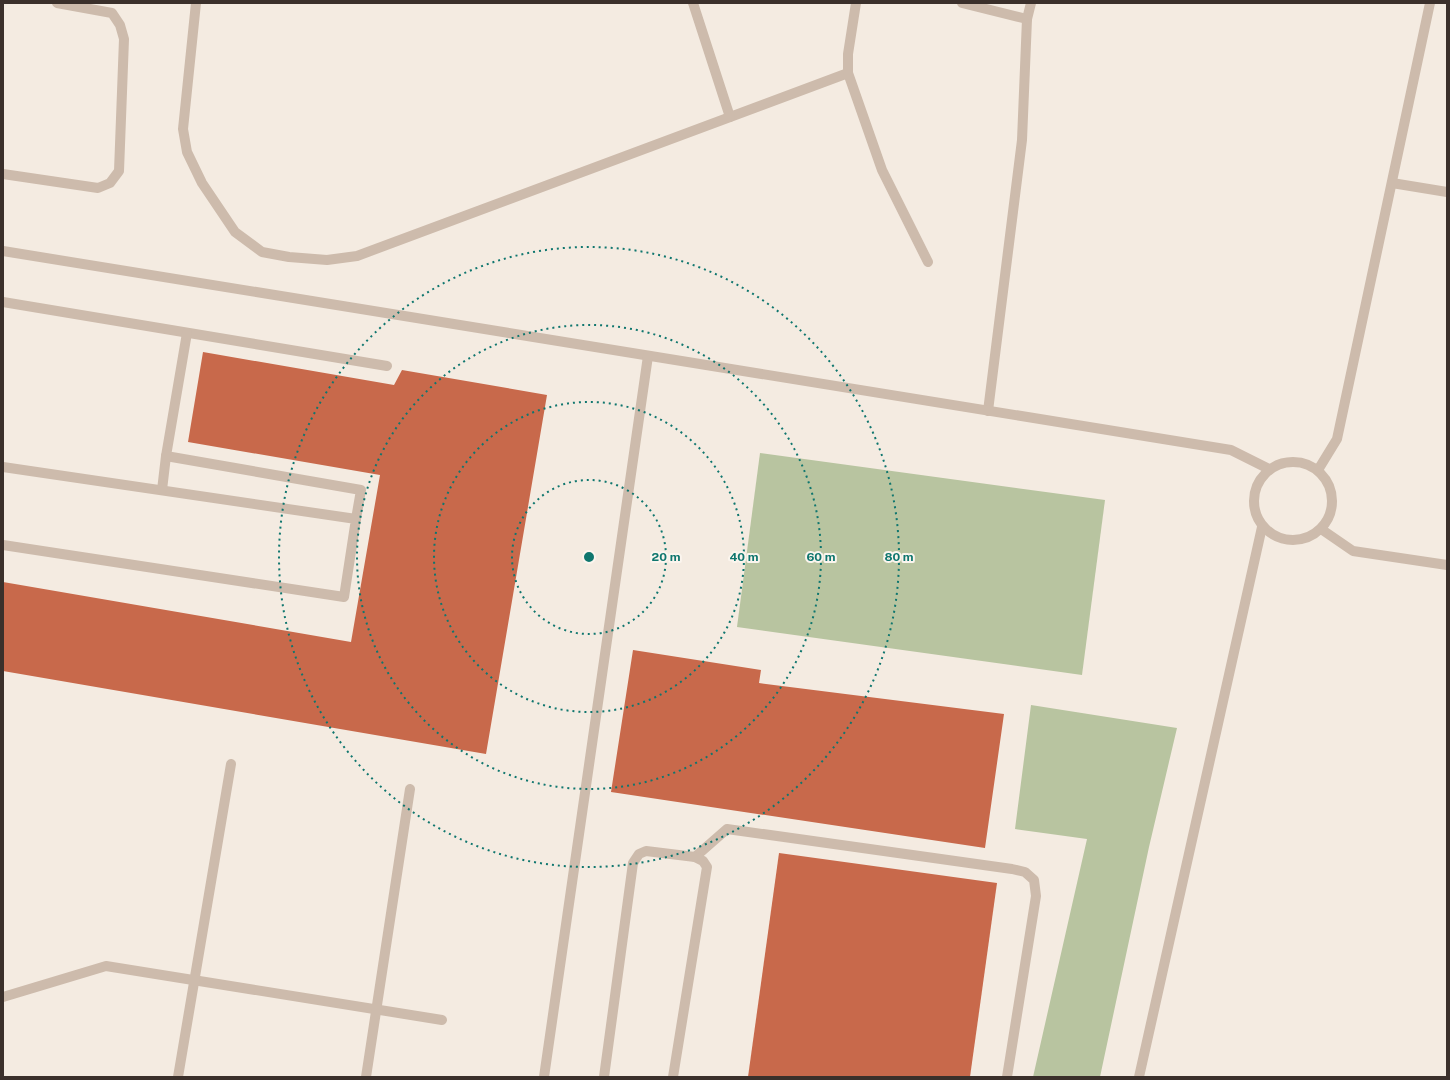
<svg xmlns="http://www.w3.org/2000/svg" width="1450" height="1080" font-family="'Public Sans',sans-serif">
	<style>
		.green { fill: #b8c4a0 }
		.building { fill: #c8694b }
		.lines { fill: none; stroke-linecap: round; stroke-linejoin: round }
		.lane { stroke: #cdbbac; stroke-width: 10 }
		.street { stroke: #cdbbac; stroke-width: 10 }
		.ring { fill: none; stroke: #0f766e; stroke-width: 2; stroke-dasharray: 2 4 }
		.centre { fill: #0f766e; stroke: #fbf5ee; stroke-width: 2 }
		.ring-label { font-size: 12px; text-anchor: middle; font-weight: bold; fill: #0f766e; stroke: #fbf5ee; stroke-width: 4; stroke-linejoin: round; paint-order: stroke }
	</style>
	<rect width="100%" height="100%" fill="#f4ebe1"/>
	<!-- green -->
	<g class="green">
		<path d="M760 453 1105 500 1082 675 737 627Z"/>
		<path d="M1031 705 1177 728 1149 847 1100 1077H1033L1087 839 1015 829Z"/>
	</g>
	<!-- building -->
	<g class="building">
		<path d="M203 352 394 385 402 370 547 395 486 754 3 671V582L351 642 380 475 188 442Z"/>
		<path d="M633 650 761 670 759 683 1004 714 985 848 611 792Z"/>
		<path d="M779 853 997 883 970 1077H748Z"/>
	</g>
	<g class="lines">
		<!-- lane -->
		<g class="lane">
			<path d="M962 3 1027 19"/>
			<path d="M3 174 98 188 110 183 119 171 124 39 120 25 112 13 57 3"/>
			<path d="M1392 183 1447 192"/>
			<path d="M3 302 387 366"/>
			<path d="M187 333 166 456 361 490 356 519"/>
			<path d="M988 411 1022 140 1027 19 1031 3"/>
			<path d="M3 467 356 519 344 597 3 545"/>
			<path d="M162 490 166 456"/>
			<path d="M695 857 727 829 1012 869 1025 872 1034 880 1036 896 1007 1077"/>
			<path d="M3 997 106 966 442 1020"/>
			<path d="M178 1077 231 764"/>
			<path d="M366 1077 410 789"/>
			<path d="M604 1077 633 863 639 854 646 851 695 857 703 861 707 867 673 1077"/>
			<path d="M1139 1077 1262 527"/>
		</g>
		<!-- street -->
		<g class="street">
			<path d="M196 3 183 129 187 152 202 183 235 232 262 252 289 257 327 260 357 256 848 73"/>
			<path d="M693 3 730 117"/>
			<path d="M856 3 848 54V73L882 170 928 262"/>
			<path d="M3 251 1231 450 1269 469"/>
			<circle cx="1293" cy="501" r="39"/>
			<path d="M1318 470 1337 439 1430 3"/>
			<path d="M1321 529 1353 551 1447 565"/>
			<path d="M544 1077 648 356"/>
		</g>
	</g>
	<!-- distance rings -->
	<g class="ring">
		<circle cx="589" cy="557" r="77"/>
		<circle cx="589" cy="557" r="155"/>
		<circle cx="589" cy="557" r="232"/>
		<circle cx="589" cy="557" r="310"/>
	</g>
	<circle cx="589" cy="557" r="6" class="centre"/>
	<g class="ring-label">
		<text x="666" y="561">20 m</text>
		<text x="744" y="561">40 m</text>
		<text x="821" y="561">60 m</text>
		<text x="899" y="561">80 m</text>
	</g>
	<!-- border -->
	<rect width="1450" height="1080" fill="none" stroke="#3b302b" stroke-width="8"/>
</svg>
